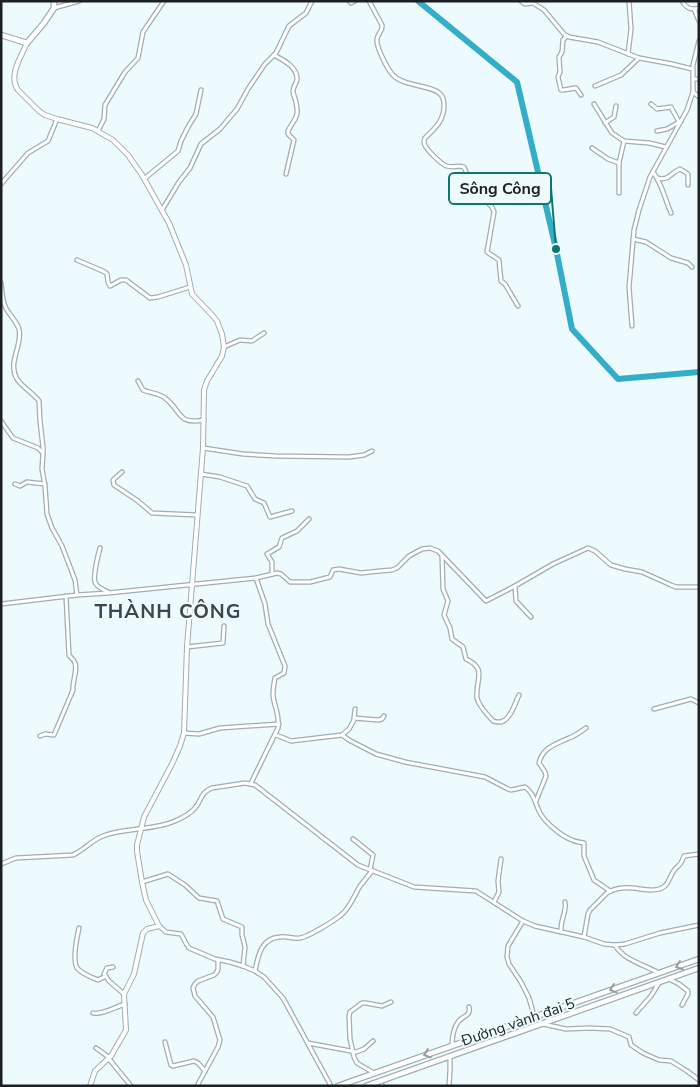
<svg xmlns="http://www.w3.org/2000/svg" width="700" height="1087" font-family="'Nunito Sans',sans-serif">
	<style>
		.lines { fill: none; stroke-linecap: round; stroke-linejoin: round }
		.river { stroke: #34adc8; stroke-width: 6 }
		.minor-casing { stroke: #a1adb0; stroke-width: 5.5 }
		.tertiary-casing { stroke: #a1adb0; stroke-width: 6 }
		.secondary-casing { stroke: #a1adb0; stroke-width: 7 }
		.minor { stroke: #fff; stroke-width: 3 }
		.tertiary { stroke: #fff; stroke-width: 4 }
		.secondary { stroke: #fff; stroke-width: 4.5 }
		.oneway { stroke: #999b9c }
		.labels { text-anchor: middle; stroke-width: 4; stroke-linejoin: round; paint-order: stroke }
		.street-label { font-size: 15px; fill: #1c2022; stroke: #eefbfe }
		.district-label { font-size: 20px; font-weight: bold; letter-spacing: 1px; fill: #3c4749; stroke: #eefbfe }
		.leader { fill: none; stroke: #0f766e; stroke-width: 2 }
		.callout-dot { fill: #0f766e; stroke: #eefbfe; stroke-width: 2 }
		.callout { fill: #eefbfe; stroke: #0f766e; stroke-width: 2 }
		.callout-label { font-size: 16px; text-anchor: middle; font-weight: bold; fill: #1c2022 }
	</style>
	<rect width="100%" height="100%" fill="#eefbfe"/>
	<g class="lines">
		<!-- river -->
		<path class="river" d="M418 1 517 82 556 249 572 329 618 379 699 372"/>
		<!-- minor casing -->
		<g class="minor-casing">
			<g id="minor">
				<path d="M349 1 351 3 355 1"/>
				<path d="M369 1 382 25C383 31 378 33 377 39 376 47 387 68 392 74 402 87 435 85 441 95 444 98 444 102 444 106 444 121 434 129 425 138 424 140 424 141 424 142 424 148 442 165 447 166 453 168 458 165 464 167L474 190 492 207 494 212 487 252 499 260 501 281 505 284 518 306"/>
				<path d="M521 1 525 4 533 3 544 10 564 34 569 37 598 42 639 58 672 64 692 69"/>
				<path d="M682 1C686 8 691 11 699 8"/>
				<path d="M54 8 79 1"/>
				<path d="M694 9 699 21"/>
				<path d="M567 36 563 40 562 52 559 57 560 72 558 77 561 90H563L576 88 581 95"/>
				<path d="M628 54 631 29 629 1"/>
				<path d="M274 55C283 60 298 67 297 80 296 84 293 87 293 91 293 95 296 99 296 103 300 118 293 120 288 131V134L294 140 286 174"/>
				<path d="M693 79H699"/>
				<path d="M595 86 621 75 639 58"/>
				<path d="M693 92 699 97"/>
				<path d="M594 104 612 133 624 141 649 143 666 147"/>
				<path d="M651 104 657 109 671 107 679 122"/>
				<path d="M605 123 614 117 616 106"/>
				<path d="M98 131 104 119 105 105 125 72 138 58 143 32 164 1"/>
				<path d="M657 131 667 129 681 121"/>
				<path d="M592 148 608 159 619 163"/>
				<path d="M653 172C662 184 665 199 671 213"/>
				<path d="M657 178C670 181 670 173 680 169L688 174V185"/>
				<path d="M144 179 178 151 181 141 188 127 196 114 201 90"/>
				<path d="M1 184 28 153 48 141 57 119"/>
				<path d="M619 193V163L624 141"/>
				<path d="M162 210 179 182 190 168 201 144 220 129 237 109 248 89 265 64 276 53 289 26 306 13 312 1"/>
				<path d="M633 239 646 242 671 258 688 263 692 267"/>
				<path d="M77 260 105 272 107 274 108 282 110 286 121 280H126L150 298 158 297 190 287"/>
				<path d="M1 283C2 290 2 299 5 306 8 314 16 320 19 329 23 346 7 362 17 379 22 387 33 393 39 401L40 421 43 447V453"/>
				<path d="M632 326 629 287 634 230 639 210 650 177 687 110 693 92V65L699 41"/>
				<path d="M224 347 240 340 252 341 264 333"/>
				<path d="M138 381 143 390C150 393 159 393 165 398 182 411 177 425 204 420"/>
				<path d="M1 421 13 438 38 448 43 453 42 469 45 486 47 514 52 528 62 546 75 580 77 595"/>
				<path d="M203 448 243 454 276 456 349 457 364 455 372 451"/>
				<path d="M122 472 113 480 114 485 138 501 152 513 197 515"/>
				<path d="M201 474 220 477 247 486 255 499 264 503 270 517 292 511"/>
				<path d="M15 484 20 486 27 482 45 484"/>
				<path d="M100 548C98 555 93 576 95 582 96 587 104 590 108 592"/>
				<path d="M442 555 443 589 448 601 444 615 450 628 452 639 463 647 466 659C488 669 475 680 477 698 479 707 488 715 493 721 495 722 499 722 501 722 511 719 515 703 519 695"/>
				<path d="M272 574V562L267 554 279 547 282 538 297 531 309 519"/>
				<path d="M515 586 516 601 531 617"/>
				<path d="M1 604 77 595 108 593 256 578 277 573 281 574 290 582H310L330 577 333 570 339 569 361 573 380 571 392 570 397 568 409 556 422 549 430 548 438 551 486 601 515 586 553 564 588 548 595 551 611 565 625 569 642 572 671 585 676 587H699"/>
				<path d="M187 647 223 643 224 626"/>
				<path d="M654 709 691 699 699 703"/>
				<path d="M354 718 378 720 382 719 384 716"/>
				<path d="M184 733 199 734 220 728 279 724"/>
				<path d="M276 735 291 741 342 735 349 729 354 720 355 709"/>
				<path d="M342 735 349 740 376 754 405 762 485 777 508 789 511 790 525 787C533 792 535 802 539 811 544 822 561 836 572 840 576 842 580 842 584 843V856L594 880 610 891"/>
				<path d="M40 736 45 734 54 735 73 690C72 681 79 668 74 661 73 659 70 657 69 655L66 596"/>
				<path d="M251 783 278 728C280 716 274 706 273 695 273 689 274 683 275 678L284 673 285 666 268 624 265 604 256 578"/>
				<path d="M536 801 546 776 545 772 539 763C542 748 556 744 569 738 575 736 580 732 586 728"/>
				<path d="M353 839 373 855 370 870"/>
				<path d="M1 864 16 858 73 855C84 850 92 840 103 836 126 827 153 831 175 821 182 818 190 814 195 808 202 800 200 793 212 788L245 783 255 785 358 865 414 887 476 891 523 921 535 926 584 937 604 944 615 945 625 944 660 933 699 925"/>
				<path d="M142 882 168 874 185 885 199 898 217 901 223 919 242 927V935L245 947 243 966"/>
				<path d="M494 902 499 892 498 881 501 859"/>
				<path d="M523 921 508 946 507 957 509 964 521 982 529 998 533 1012 539 1021 543 1024 566 1029 590 1028 610 1029 629 1037 631 1045 643 1053 659 1060 671 1061 687 1071 699 1080"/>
				<path d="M159 926 166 932 181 934 187 945 189 948 215 959 230 962 243 966 255 971 264 977 283 998 331 1086"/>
				<path d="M79 928C77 937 72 959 77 968 82 974 91 977 98 980L106 976"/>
				<path d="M561 932C560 920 567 912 565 902"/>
				<path d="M584 937 588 914 590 910 607 893C626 880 652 897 665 886 669 882 670 877 673 872 678 864 680 868 684 856L699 854"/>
				<path d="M615 945C623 960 645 965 659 973"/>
				<path d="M113 967 107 968 104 974 109 981 124 994"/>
				<path d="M255 971C258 956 261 938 280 937 287 936 293 939 300 938 308 937 334 921 341 915 350 908 354 896 360 886 364 881 368 876 372 871"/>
				<path d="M669 979 679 984 688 991V994L682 1005"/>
				<path d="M93 1013C102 1015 115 1007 125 1004"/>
				<path d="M636 1013 651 996 659 983"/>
				<path d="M165 1042 171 1065 173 1066 194 1061 198 1063 205 1071"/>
				<path d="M308 1043 356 1052 364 1049 373 1041"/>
				<path d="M452 1046C452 1037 453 1029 458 1022 463 1015 471 1017 469 1007"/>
				<path d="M96 1048 110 1058"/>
				<path d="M109 1059 131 1086"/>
				<path d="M374 1073 357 1063 354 1057 350 1039 349 1016 350 1012 362 1003H366L382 1006 391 1002"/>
				<path d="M197 1086 218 1047 220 1040 213 1017 195 996 193 988 195 984 198 981 214 975 217 972 218 969V960"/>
				<path d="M381 1086 382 1085"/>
				<path d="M449 1086 450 1070V1057"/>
			</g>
		</g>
		<!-- tertiary casing -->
		<g class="tertiary-casing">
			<path id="tertiary" d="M27 43C21 57 8 75 18 90L39 111 45 115 57 119 92 128 113 140 128 155 142 175 169 223 186 265 192 294 213 316 217 321 222 334 224 347 222 356 207 381 204 390 203 448 187 647 184 733 180 746 172 764 144 817 137 845V851L142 882 146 900 159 926 147 929 143 933 134 974 124 994 126 1030 111 1056 95 1071 90 1086"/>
		</g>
		<!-- secondary casing -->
		<g class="secondary-casing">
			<g id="secondary">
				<path d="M1 35 27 43 44 23 54 8V1"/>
				<path d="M338 1086 699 959"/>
				<path d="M366 1086 699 968"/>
			</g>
		</g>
		<!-- minor -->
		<use href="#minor" class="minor"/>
		<!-- tertiary -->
		<use href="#tertiary" class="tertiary"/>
		<!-- secondary -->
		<use href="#secondary" class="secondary"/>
	</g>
	<!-- one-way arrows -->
	<defs><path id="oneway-chevron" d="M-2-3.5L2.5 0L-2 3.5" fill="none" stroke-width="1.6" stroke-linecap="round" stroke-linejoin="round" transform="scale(1.25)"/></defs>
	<g class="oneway">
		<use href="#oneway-chevron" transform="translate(679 966) rotate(161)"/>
		<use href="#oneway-chevron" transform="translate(613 989) rotate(161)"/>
		<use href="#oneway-chevron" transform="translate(427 1054) rotate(161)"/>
	</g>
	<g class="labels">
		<!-- street labels -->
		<g class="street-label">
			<text transform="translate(518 1022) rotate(-19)" y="5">Đường vành đai 5</text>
		</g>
		<!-- district labels -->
		<g class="district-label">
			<text x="168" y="618">THÀNH CÔNG</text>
		</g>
	</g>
	<!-- callouts -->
	<path class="leader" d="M556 249L551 188"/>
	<circle class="callout-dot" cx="556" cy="249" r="5"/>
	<rect class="callout" x="449" y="173" width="102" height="31" rx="5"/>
	<g class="callout-label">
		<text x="500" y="194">Sông Công</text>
	</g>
	<!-- border -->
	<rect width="700" height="1087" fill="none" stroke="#1c2022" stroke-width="5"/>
</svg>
